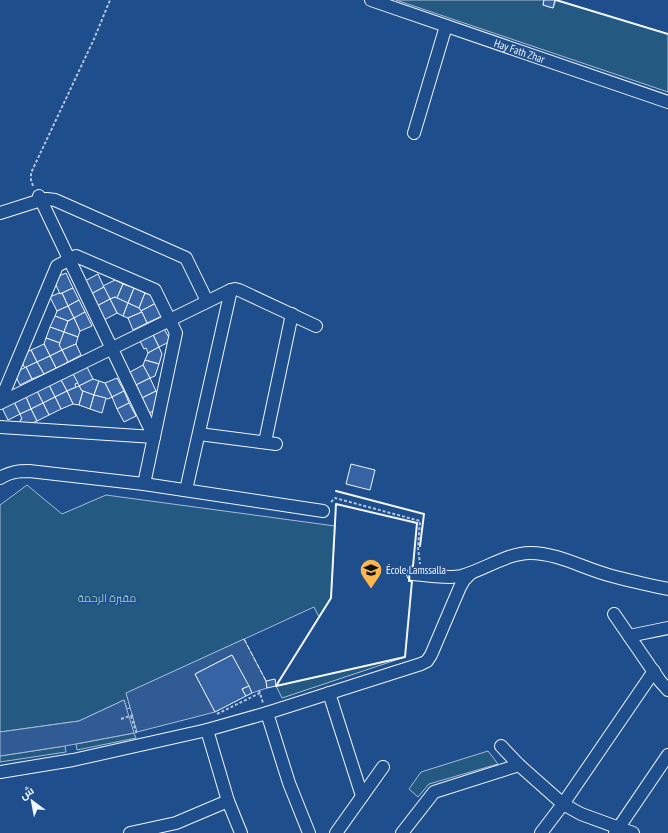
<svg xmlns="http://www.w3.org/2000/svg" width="668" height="833" font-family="'PT Sans Narrow',Cairo,sans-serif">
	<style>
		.green { fill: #245a82; stroke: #a8bbd7 }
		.parking { fill: #305b95; stroke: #a8bbd7 }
		.building { fill: #3563a3; stroke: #f2f6ff }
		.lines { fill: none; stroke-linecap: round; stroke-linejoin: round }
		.minor-casing { stroke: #f2f6ff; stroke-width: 14 }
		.path { stroke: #b3c4dc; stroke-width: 2; stroke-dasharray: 3 2; stroke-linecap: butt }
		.minor { stroke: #1f4e8c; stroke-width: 12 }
		.fence { stroke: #f2f6ff; stroke-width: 1; stroke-dasharray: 5 2; stroke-linecap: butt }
		.wall { stroke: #f2f6ff; stroke-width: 2 }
		.labels { text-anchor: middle; stroke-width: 3; stroke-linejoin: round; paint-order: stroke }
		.street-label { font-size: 11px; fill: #f2f6ff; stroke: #1f4e8c }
		.poi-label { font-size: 11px; fill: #f2f6ff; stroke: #1f4e8c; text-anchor: start }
		.park-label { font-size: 11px; fill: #97c8a6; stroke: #1f4e8c }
	</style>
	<rect width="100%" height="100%" fill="#1f4e8c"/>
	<!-- green -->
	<g class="green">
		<path d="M396 0H544L543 5 553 8 556 0 668 34V92Z"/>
		<path d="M27 485 62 514 106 495 335 526 331 598 319 617 314 607 127 693 130 708 127 709 124 700 79 721 0 732V505Z"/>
		<path d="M405 657 282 698 276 686Z"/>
		<path d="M134 733 136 738 77 750 76 744Z"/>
		<path d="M65 746 66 752 0 762V756Z"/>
		<path d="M488 751 498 764 429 784 418 797 409 789 421 772Z"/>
	</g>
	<!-- parking -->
	<g class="parking">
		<path d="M244 639 266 681 267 688 252 693 232 655 195 674 215 712 137 732 126 693Z"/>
		<path d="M124 700 134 733 65 746 0 756V732L79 721Z"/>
	</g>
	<!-- building -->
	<g class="building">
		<path d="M544 0H555L553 8 543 5Z"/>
		<path d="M66 273 73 288 60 294 56 285 59 276Z"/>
		<path d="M98 274 104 287 91 294 85 281Z"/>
		<path d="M115 280 123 284 117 298 115 297 110 299 103 286Z"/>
		<path d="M123 284 134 288 128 303 117 298Z"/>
		<path d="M104 287 110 299 97 306 91 294Z"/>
		<path d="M73 288 79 300 68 306 62 293Z"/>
		<path d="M134 288 145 293 139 308 128 303Z"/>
		<path d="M59 293 60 294 62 293 68 306 57 311 50 297Z"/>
		<path d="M145 293 153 296 156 303 141 311 139 308Z"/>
		<path d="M115 297 128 303 123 316 117 313 110 299Z"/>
		<path d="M110 299 117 313 104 320 97 306Z"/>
		<path d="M79 300 85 312 74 318 68 306Z"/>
		<path d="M128 303 139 308 142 312 128 318 123 316Z"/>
		<path d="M156 303 162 316 147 323 141 311Z"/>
		<path d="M68 306 74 318 68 321 55 316 57 311Z"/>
		<path d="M85 312 92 326 80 331 74 318Z"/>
		<path d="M142 312 147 323 133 330 128 318Z"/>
		<path d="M55 316 68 321 64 332 50 327Z"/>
		<path d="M74 318 80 331 78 337 64 332 68 321Z"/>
		<path d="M50 327 64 332 60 343 46 338Z"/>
		<path d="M164 329 171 341 159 347 153 335Z"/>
		<path d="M64 332 78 337 76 344 62 350 59 345Z"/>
		<path d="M153 335 159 347 148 353 146 348 144 349 140 341Z"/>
		<path d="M46 338 60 343 59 345 62 350 50 356 44 344Z"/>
		<path d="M44 344 50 356 37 362 31 350Z"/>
		<path d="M76 344 81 355 68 362 62 350Z"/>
		<path d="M159 347 162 354 159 364 145 360 148 353Z"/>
		<path d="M31 350 37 362 25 368 22 363 27 352Z"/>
		<path d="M62 350 68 362 56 368 50 356Z"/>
		<path d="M50 356 56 368 44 374 37 362Z"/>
		<path d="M145 360 159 364 155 376 150 378 143 365Z"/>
		<path d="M37 362 44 374 32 379 26 367Z"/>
		<path d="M143 365 150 378 136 385 130 372Z"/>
		<path d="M26 367 32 379 20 385 16 377 18 371Z"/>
		<path d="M87 367 93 379 79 386 73 374Z"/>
		<path d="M73 374 78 383 75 384 76 387 67 391 61 380Z"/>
		<path d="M117 378 124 391 112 397 105 383Z"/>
		<path d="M150 378 156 391 142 398 136 385Z"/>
		<path d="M93 379 99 381 94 395 82 391 79 386Z"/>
		<path d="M61 380 67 391 55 397 49 385Z"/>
		<path d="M99 381 105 383 112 397 108 399 94 395Z"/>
		<path d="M49 385 55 397 43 403 37 391Z"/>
		<path d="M79 386 82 391H83L79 405 73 404 67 391Z"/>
		<path d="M37 391 43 403 31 409 26 397Z"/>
		<path d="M67 391 73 404 61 409 55 397Z"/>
		<path d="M83 391 94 395 90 409 79 405Z"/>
		<path d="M124 391 129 403 117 409 112 397Z"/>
		<path d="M156 391 158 394 154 411 149 413 142 398Z"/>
		<path d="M94 395 106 398 102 413 90 409Z"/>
		<path d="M26 397 31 409 20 414 14 402Z"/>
		<path d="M55 397 61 409 49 415 43 403Z"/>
		<path d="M14 402 20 414 8 420 2 408Z"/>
		<path d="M43 403 49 415 37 421 31 409Z"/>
		<path d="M129 403 136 416 124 422 117 409Z"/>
		<path d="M31 409 37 421 28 425 22 424 20 420 22 419 20 414Z"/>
		<path d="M351 464 375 470 370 490 346 484Z"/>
		<path d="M232 655 249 686 242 689 246 696 215 712 195 674Z"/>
		<path d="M275 679 276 686 267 688 266 681Z"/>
		<path d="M249 686 252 693 246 696 242 689Z"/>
	</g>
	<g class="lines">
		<!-- minor casing -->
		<g class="minor-casing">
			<g id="minor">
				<path id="s1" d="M371 0 668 102"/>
				<path d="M414 133 446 26"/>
				<path d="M0 213 41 200 47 199 55 200 186 258 207 301"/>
				<path d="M0 402 57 266 76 256 155 290 176 333 144 484"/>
				<path d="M0 403 231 290 235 289 239 290 316 326"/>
				<path d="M0 427 154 437 39 196"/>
				<path d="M199 434 276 444"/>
				<path d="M265 442 292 314"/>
				<path d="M0 478C10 472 18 471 29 471L144 484 323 511"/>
				<path d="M186 490 231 290"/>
				<path d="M413 574C427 575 448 579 461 576 484 570 507 553 530 553 559 553 584 569 612 576 630 581 649 585 668 589"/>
				<path d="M614 614 660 681 668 690"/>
				<path d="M629 636 668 628"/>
				<path d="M329 693 362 796"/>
				<path d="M267 713 289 783 309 833"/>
				<path d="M207 730 228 801 241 833"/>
				<path d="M501 746 519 765 563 804 581 814 633 833"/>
				<path d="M0 772 73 760 207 730 267 713 421 664 427 661 431 655 460 587 464 580 471 573"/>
				<path d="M130 833 176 823 228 801"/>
				<path d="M336 833 383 767"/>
				<path d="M402 833 434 792 519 765"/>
				<path d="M541 833 563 804 654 671"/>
				<path d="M615 833 668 755"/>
			</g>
		</g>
		<!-- path -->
		<g class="path">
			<path d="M33 186 31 180V173L94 39 110 0"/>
			<path d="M331 502 335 498 420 521 418 547 420 564"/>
			<path d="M259 690 263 703"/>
			<path d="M217 714 260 693"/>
			<path d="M131 716 137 735"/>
			<path d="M121 719 133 715"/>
		</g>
		<!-- minor -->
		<use href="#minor" class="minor"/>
		<!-- fence -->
		<path class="fence" d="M244 639 266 681"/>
		<!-- wall -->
		<g class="wall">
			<path d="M556 0 668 34"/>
			<path d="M336 491 424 514 420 546"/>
			<path d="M336 504 417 523 413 566H410L409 581H412L405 657 276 686 331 598Z"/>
		</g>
	</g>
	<!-- icons -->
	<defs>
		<g id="school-pin" transform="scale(1.15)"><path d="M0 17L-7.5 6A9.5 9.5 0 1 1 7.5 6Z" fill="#ffb74d" stroke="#1f4e8c"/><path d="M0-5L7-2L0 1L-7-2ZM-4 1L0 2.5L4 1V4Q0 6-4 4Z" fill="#111"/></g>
	</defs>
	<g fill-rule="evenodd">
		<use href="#school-pin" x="371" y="570"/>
	</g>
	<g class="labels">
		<!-- street labels -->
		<g class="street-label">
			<text dy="4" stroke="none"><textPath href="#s1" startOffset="157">Hay Fath Zhar</textPath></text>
		</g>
		<!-- poi labels -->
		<g class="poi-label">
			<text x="386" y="574">École Lamssalla</text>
		</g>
		<!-- park labels -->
		<g class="park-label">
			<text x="107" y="602">مقبرة الرحمة</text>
		</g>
	</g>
	<!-- north arrow -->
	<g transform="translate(32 801) rotate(328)" stroke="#1f4e8c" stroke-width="3" paint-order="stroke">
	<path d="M0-3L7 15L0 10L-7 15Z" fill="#f2f6ff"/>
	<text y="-6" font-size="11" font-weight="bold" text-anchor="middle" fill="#f2f6ff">ش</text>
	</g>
</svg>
